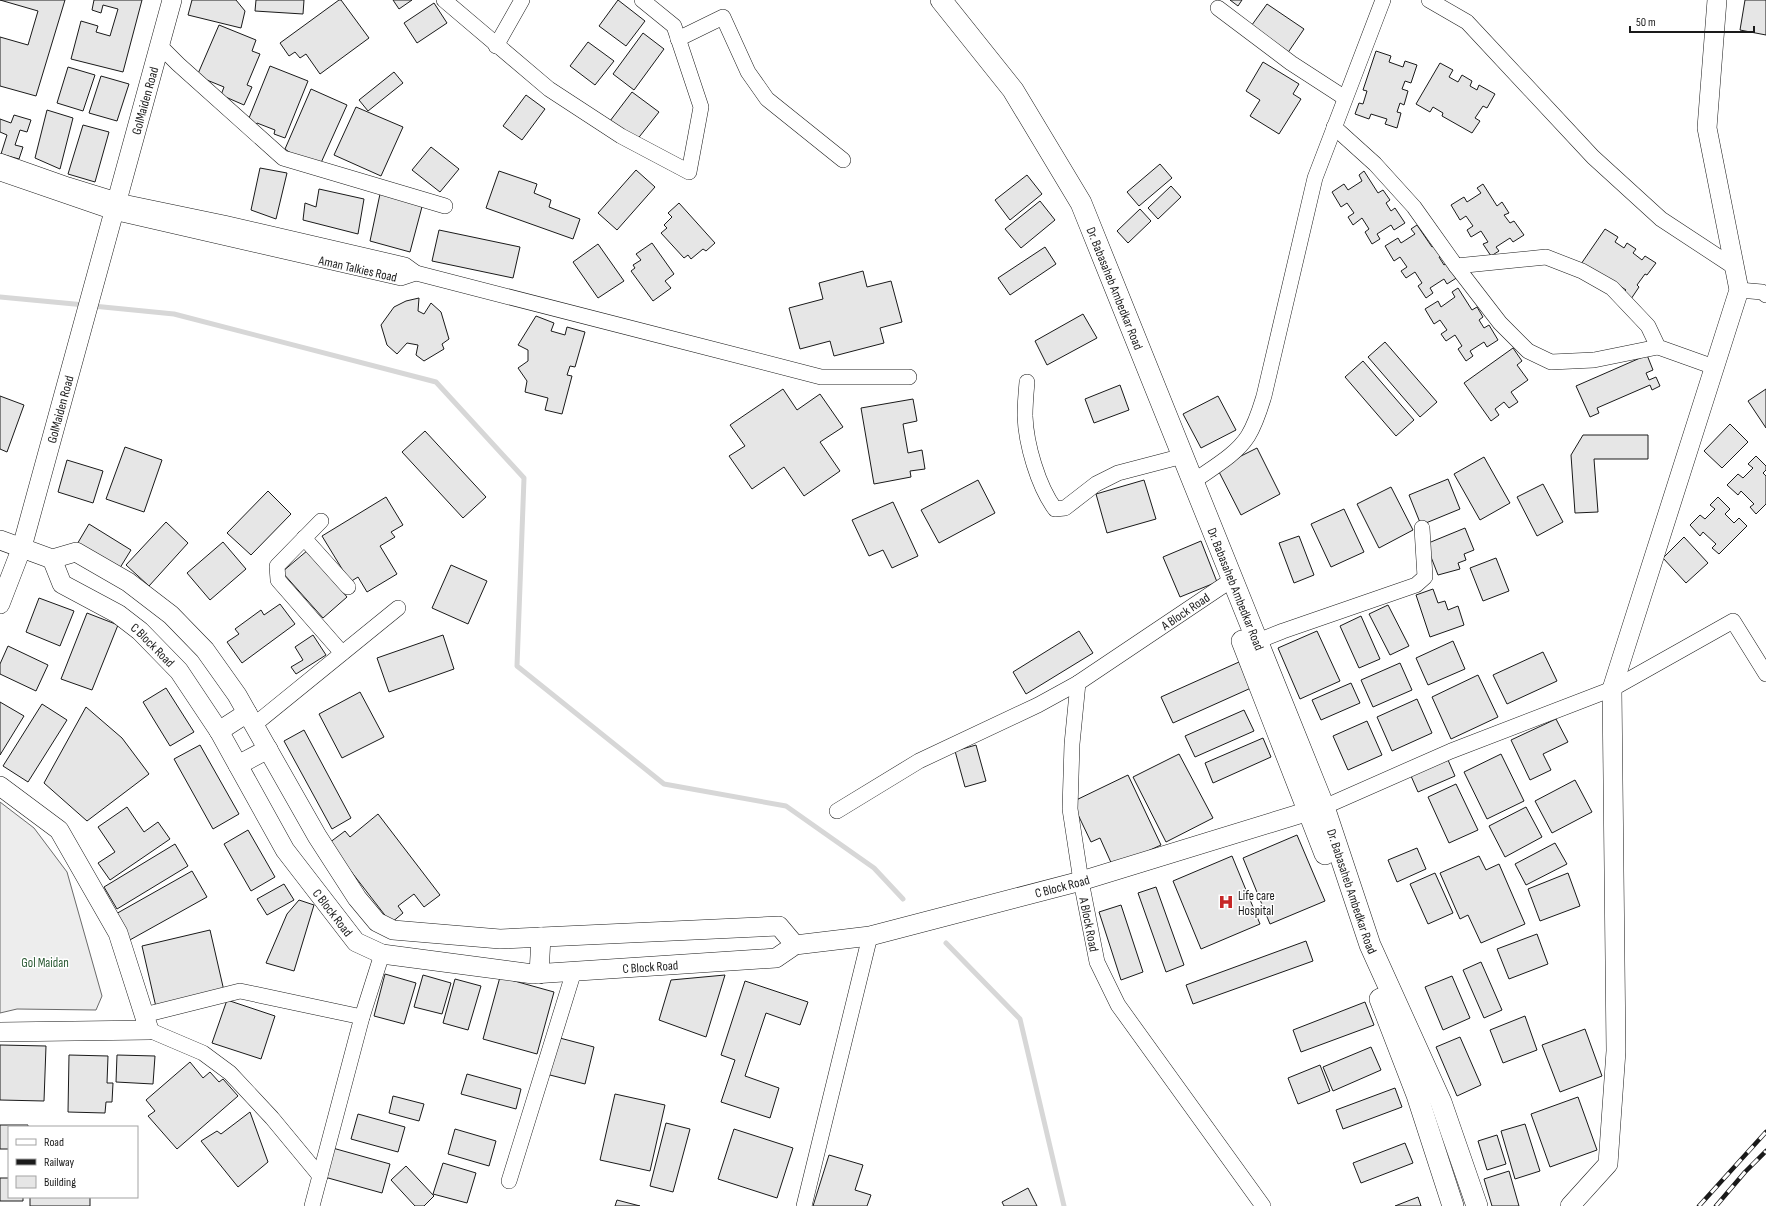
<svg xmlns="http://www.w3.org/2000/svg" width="1766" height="1206" font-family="'Sofia Sans Condensed',sans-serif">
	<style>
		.built { fill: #ededed; stroke: #6a6a6a }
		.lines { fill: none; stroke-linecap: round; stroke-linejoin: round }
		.stream { stroke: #d7d7d7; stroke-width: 5 }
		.building { fill: #e6e6e6; stroke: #1a1a1a }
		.minor-casing { stroke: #1a1a1a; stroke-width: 16 }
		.tertiary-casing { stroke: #1a1a1a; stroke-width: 20 }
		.secondary-casing { stroke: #1a1a1a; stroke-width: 22 }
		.minor { stroke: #fff; stroke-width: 15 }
		.tertiary { stroke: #fff; stroke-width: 19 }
		.secondary { stroke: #fff; stroke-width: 21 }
		.rail-casing { stroke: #1a1a1a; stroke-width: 4.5 }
		.rail { stroke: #fff; stroke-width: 3; stroke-dasharray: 9; stroke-linecap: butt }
		.labels { text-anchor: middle; stroke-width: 3; stroke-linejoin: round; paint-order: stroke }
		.street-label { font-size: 13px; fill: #1a1a1a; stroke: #fff }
		.poi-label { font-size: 13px; fill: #1a1a1a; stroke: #fff; text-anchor: start }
		.park-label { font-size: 13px; fill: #2b5a34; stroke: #fff }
	</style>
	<rect width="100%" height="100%" fill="#fff"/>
	<!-- built -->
	<path class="built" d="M0 802 34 828 67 872 102 996 96 1010 17 1009 0 1013Z"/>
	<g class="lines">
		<!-- stream -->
		<g class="stream">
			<path d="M0 297 85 305"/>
			<path d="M93 306 174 314 436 382 524 478 517 666 664 784 786 806 874 868 903 899"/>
			<path d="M946 943 1020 1019 1064 1206"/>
		</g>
	</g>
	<!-- building -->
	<g class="building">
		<path d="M0 0H65L36 96 0 86V37L28 45 38 11Z"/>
		<path d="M94 0H142L123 72 71 59 81 21 98 26 96 32 110 36 118 9 103 5 101 13 92 10Z"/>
		<path d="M192 0H236L245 11 241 28 188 15Z"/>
		<path d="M256 0H304L303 14 255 11Z"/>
		<path d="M339 0H341L369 38 320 74 306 54 300 58 295 52 289 56 280 43Z"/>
		<path d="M393 0H412L399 9Z"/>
		<path d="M618 0 645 21 626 46 599 26Z"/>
		<path d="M1230 0H1242L1238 6Z"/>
		<path d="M1745 0H1766V35L1740 30Z"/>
		<path d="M434 3 447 23 417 43 404 23Z"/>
		<path d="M1267 4 1304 29 1287 54 1249 29Z"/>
		<path d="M219 25 256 40 252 51 260 54 247 85 252 87 244 105 221 95 224 87 197 76Z"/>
		<path d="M643 33 664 49 634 90 613 74Z"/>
		<path d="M588 42 614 61 595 85 570 66Z"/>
		<path d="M1376 51 1391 56 1389 62 1403 67 1405 61 1417 65 1411 83 1405 81 1402 89 1408 91 1404 105 1400 103 1397 112 1401 113 1397 128 1385 124 1387 119 1371 114 1369 119 1355 114 1359 103 1363 104 1367 91 1363 90Z"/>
		<path d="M1263 62 1299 84 1293 94 1301 99 1279 134 1250 116 1260 100 1246 91Z"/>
		<path d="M1440 63 1453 70 1449 77 1458 82 1462 75 1472 81 1470 86 1477 90 1479 85 1495 94 1487 108 1483 106 1475 118 1480 121 1472 133 1442 116 1443 113 1433 107 1430 112 1416 104Z"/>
		<path d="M270 66 308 81 285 138 274 134 275 130 257 123 255 126 247 123Z"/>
		<path d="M68 67 95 75 83 111 57 103Z"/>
		<path d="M394 72 403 83 368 111 359 100Z"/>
		<path d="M101 76 129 84 117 121 89 113Z"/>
		<path d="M311 89 347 105 320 165 292 154 285 149Z"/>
		<path d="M632 92 659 112 636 141 610 121Z"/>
		<path d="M526 95 545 109 522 140 503 126Z"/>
		<path d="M356 107 403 127 381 176 334 155Z"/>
		<path d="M47 110 73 118 60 169 35 158Z"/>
		<path d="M14 115 31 120 27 132 20 130 15 145 23 147 19 159 1 154 7 135 0 132V119L11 123Z"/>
		<path d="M83 125 109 132 95 182 68 174Z"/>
		<path d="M431 147 459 169 440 192 412 170Z"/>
		<path d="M1160 164 1172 178 1139 206 1127 192Z"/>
		<path d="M260 168 287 173 276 219 251 210Z"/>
		<path d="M636 170 655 187 617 230 598 213Z"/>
		<path d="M499 171 537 184 534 193 551 200 549 207 580 219 573 239 486 208Z"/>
		<path d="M1364 171 1378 193 1383 190 1390 200 1386 203 1391 211 1395 208 1405 223 1394 230 1391 225 1377 234 1380 239 1372 244 1365 232 1369 229 1362 218 1353 225 1348 217 1354 213 1347 203 1341 207 1332 192 1344 184 1348 190 1362 181 1359 175Z"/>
		<path d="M1027 175 1042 194 1010 220 995 200Z"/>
		<path d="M1483 184 1497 206 1502 202 1509 213 1504 215 1510 223 1514 221 1524 235 1513 242 1510 238 1496 247 1499 251 1491 256 1483 244 1488 242 1481 231 1471 237 1467 230 1473 226 1466 216 1460 220 1451 205 1464 197 1467 202 1481 193 1477 188Z"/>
		<path d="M1171 186 1181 197 1158 219 1148 208Z"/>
		<path d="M319 189 364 199 358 234 303 220 305 203 316 207Z"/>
		<path d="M380 194 423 203 410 252 370 241Z"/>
		<path d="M1040 201 1055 220 1021 248 1005 229Z"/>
		<path d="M679 203 715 243 706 251 703 249 691 259 688 255 684 258 661 233 667 228 664 225 672 217 668 213Z"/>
		<path d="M1140 209 1151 221 1128 243 1117 231Z"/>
		<path d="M1417 225 1432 247 1437 244 1443 254 1439 257 1444 265 1448 262 1458 277 1447 284 1444 279 1430 288 1433 293 1426 298 1418 286 1422 283 1415 272 1406 278 1401 271 1407 267 1400 257 1394 261 1385 246 1398 238 1401 243 1415 234 1411 229Z"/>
		<path d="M1605 229 1618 237 1615 242 1624 248 1627 243 1636 249 1633 253 1642 260 1645 256 1656 263 1647 275 1645 274 1637 285 1639 287 1631 299 1623 293 1626 290 1614 282 1581 264Z"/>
		<path d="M439 230 520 247 513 278 432 261Z"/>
		<path d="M652 243 674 274 665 281 671 288 653 301 631 271 635 268 633 265 641 260 636 254Z"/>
		<path d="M598 244 624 281 598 298 573 262Z"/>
		<path d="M1045 247 1056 264 1010 295 998 278Z"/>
		<path d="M863 271 867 287 891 281 902 322 880 328 884 343 834 356 830 341 800 349 789 308 823 299 819 283Z"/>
		<path d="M1458 288 1472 310 1477 307 1483 317 1479 320 1484 328 1489 325 1498 340 1487 347 1484 342 1470 351 1473 356 1466 361 1458 349 1462 346 1455 335 1446 341 1441 334 1447 330 1440 320 1434 324 1425 309 1438 301 1441 307 1455 297 1452 292Z"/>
		<path d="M419 298 418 311 424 314 431 303 441 312 449 339 442 344 444 349 424 361 416 355 418 345 407 343 397 354 387 345 381 325 394 307 406 301Z"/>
		<path d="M1083 314 1097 338 1047 365 1035 341Z"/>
		<path d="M536 316 554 323 551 331 565 335 567 327 585 332 575 367 570 366 567 375 572 376 562 414 545 410 548 398 525 392 527 381 518 368 528 361V350L518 345Z"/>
		<path d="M1385 342 1437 402 1420 417 1368 357Z"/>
		<path d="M1513 348 1522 361 1517 365 1528 380 1511 392 1518 402 1509 408 1504 402 1495 409 1499 415 1491 421 1464 383Z"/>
		<path d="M1647 355 1653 370 1646 373 1649 380 1656 377 1660 386 1652 390 1650 385 1597 408 1599 413 1590 417 1576 386Z"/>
		<path d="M1363 361 1414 420 1396 436 1345 377Z"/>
		<path d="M1120 385 1129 410 1094 423 1085 399Z"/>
		<path d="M783 389 797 410 820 394 843 427 820 442 840 471 804 496 784 467 752 489 729 456 745 446 730 425Z"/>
		<path d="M1766 389V428L1748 401Z"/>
		<path d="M0 396 24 405 7 452 0 449Z"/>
		<path d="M1218 396 1236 430 1201 448 1183 414Z"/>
		<path d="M913 399 917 421 903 424 908 453 922 450 925 469 910 471 911 477 874 484 861 408Z"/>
		<path d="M1730 424 1748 442 1722 468 1704 451Z"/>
		<path d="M425 431 486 497 463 518 402 452Z"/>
		<path d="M1583 435H1648V459H1594L1598 512 1575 513 1571 455Z"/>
		<path d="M125 447 162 460 144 512 106 499Z"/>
		<path d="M1257 448 1280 494 1241 515 1217 468Z"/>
		<path d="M1756 456 1766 466V470L1763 473 1766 476V504L1756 514 1750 507 1754 504 1741 491 1738 495 1727 485 1738 474 1743 478 1753 468 1748 464Z"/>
		<path d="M1484 457 1510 503 1480 520 1454 474Z"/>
		<path d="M67 460 103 471 93 503 58 492Z"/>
		<path d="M1448 479 1460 509 1421 525 1409 495Z"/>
		<path d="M978 480 995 513 939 543 921 510Z"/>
		<path d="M1144 480 1156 519 1107 533 1096 494Z"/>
		<path d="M1543 484 1563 522 1537 536 1517 497Z"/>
		<path d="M1391 487 1413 530 1379 548 1357 504Z"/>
		<path d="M268 491 291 514 251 555 227 533Z"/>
		<path d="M386 497 403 525 391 532 395 537 380 546 397 574 367 592 358 577 350 582 322 536Z"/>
		<path d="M1718 497 1730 509 1725 514 1734 523 1739 518 1747 526 1719 554 1712 548 1716 544 1703 532 1700 536 1690 525 1700 515 1705 519 1715 509 1710 505Z"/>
		<path d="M893 502 918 556 892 568 883 550 869 556 852 520Z"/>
		<path d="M1344 509 1364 552 1331 567 1311 524Z"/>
		<path d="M166 522 188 543 149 586 126 565Z"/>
		<path d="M89 524 131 550 118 571 76 546Z"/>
		<path d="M1465 528 1474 550 1464 554 1466 560 1458 563 1460 569 1438 575 1426 544Z"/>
		<path d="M1299 536 1314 575 1294 583 1279 543Z"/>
		<path d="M1684 537 1708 563 1686 583 1663 558Z"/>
		<path d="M1201 541 1217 582 1180 597 1163 557Z"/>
		<path d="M223 542 246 569 210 600 187 573Z"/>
		<path d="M308 550 347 597 323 618 282 572Z"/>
		<path d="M1496 558 1509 591 1483 601 1470 568Z"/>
		<path d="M451 565 487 581 468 624 432 608Z"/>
		<path d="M1433 589 1438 603 1445 601 1448 610 1458 606 1464 625 1430 637 1416 595Z"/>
		<path d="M39 598 74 611 60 646 26 632Z"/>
		<path d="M280 604 295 624 242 663 227 642 239 634 235 629 261 610 264 615Z"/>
		<path d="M1388 605 1409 646 1390 655 1369 614Z"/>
		<path d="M87 613 118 625 92 690 61 679Z"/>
		<path d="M1361 616 1380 659 1359 668 1340 626Z"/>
		<path d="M1079 631 1093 653 1026 694 1013 672Z"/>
		<path d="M1317 631 1340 681 1300 699 1278 648Z"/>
		<path d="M313 635 326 655 296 674 291 667 303 660 295 647Z"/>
		<path d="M443 635 454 669 389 692 377 658Z"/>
		<path d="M1453 641 1465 669 1428 685 1416 658Z"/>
		<path d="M8 646 48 665 36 691 0 674V664Z"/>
		<path d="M1543 652 1557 681 1507 704 1493 675Z"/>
		<path d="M1239 662 1251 688 1173 723 1161 697Z"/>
		<path d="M1400 663 1412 690 1373 707 1361 680Z"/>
		<path d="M1478 675 1498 717 1451 739 1432 697Z"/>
		<path d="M1351 683 1360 703 1321 720 1312 700Z"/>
		<path d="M166 688 194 732 170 746 143 702Z"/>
		<path d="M360 692 384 737 342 758 319 714Z"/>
		<path d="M1417 699 1432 733 1392 751 1377 717Z"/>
		<path d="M0 702 24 716 0 755Z"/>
		<path d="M42 704 67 720 28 782 3 766Z"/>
		<path d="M86 707 122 738 149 774 87 821 44 783Z"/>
		<path d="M1244 710 1254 731 1195 757 1185 736Z"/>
		<path d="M1556 719 1568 742 1543 754 1551 770 1530 780 1511 740Z"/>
		<path d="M1367 721 1382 755 1348 770 1333 736Z"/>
		<path d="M304 730 351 818 332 829 284 741Z"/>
		<path d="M1263 738 1271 757 1213 783 1205 763Z"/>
		<path d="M200 745 239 814 213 829 174 759Z"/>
		<path d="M976 745 986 781 965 787 955 751Z"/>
		<path d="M1179 754 1213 818 1166 842 1133 777Z"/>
		<path d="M1501 754 1524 801 1487 819 1464 772Z"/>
		<path d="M1448 760 1455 776 1418 792 1411 776Z"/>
		<path d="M1128 775 1161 845 1113 867 1100 838 1091 842 1072 802Z"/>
		<path d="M1575 780 1592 812 1552 833 1535 801Z"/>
		<path d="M1456 784 1478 830 1449 843 1428 797Z"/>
		<path d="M127 807 144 832 158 822 170 839 110 880 98 863 115 852 98 827Z"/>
		<path d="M1526 807 1542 837 1505 857 1489 826Z"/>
		<path d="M378 814 440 895 424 907 414 894 398 906 403 913 391 923 329 843 345 831 350 837Z"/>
		<path d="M248 830 275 877 251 891 224 844Z"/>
		<path d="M1297 835 1325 901 1270 924 1243 858Z"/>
		<path d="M1555 843 1567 864 1526 885 1515 864Z"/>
		<path d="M175 844 188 866 117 909 104 887Z"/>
		<path d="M1417 848 1426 869 1397 882 1388 860Z"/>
		<path d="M1232 856 1260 924 1201 949 1173 881Z"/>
		<path d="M1479 856 1486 870 1499 864 1525 924 1481 943 1468 915 1460 919 1440 873Z"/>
		<path d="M192 871 207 897 128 941 114 915Z"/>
		<path d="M1435 873 1453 913 1428 924 1410 884Z"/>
		<path d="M1568 873 1580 906 1540 921 1528 889Z"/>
		<path d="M284 884 294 900 267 915 257 899Z"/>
		<path d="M1156 887 1184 965 1166 972 1138 893Z"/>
		<path d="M299 900 314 905 294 971 266 963 287 914Z"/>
		<path d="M1121 905 1143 972 1121 980 1099 912Z"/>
		<path d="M210 930 224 991 156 1007 142 946Z"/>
		<path d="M1537 934 1548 964 1509 979 1497 949Z"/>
		<path d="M1306 941 1313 961 1193 1004 1186 985Z"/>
		<path d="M1481 962 1502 1010 1484 1018 1463 970Z"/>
		<path d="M385 974 416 983 404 1024 374 1016Z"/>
		<path d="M423 975 451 983 442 1014 414 1007Z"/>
		<path d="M725 975 706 1037 659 1020 671 980Z"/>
		<path d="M1452 976 1470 1018 1443 1030 1425 987Z"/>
		<path d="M500 977 554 992 537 1054 483 1039Z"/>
		<path d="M455 979 481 986 468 1030 443 1023Z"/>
		<path d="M745 981 808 1002 800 1025 766 1013 745 1076 779 1088 770 1118 721 1102 735 1060 721 1055Z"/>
		<path d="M227 1000 275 1016 261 1059 212 1043Z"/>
		<path d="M1365 1002 1374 1025 1301 1052 1293 1030Z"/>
		<path d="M1525 1016 1537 1050 1503 1063 1490 1030Z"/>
		<path d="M1585 1029 1602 1076 1560 1092 1542 1045Z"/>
		<path d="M556 1037 594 1047 585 1084 546 1074Z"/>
		<path d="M1460 1037 1481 1085 1457 1096 1436 1047Z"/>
		<path d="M0 1045 46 1046 44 1101 0 1100Z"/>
		<path d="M1371 1047 1381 1070 1333 1091 1323 1067Z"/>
		<path d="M69 1055 108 1056 107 1083H113L112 1102H106L105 1113 68 1112Z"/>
		<path d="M117 1055 155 1056 153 1084 116 1082Z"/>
		<path d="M190 1062 203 1078 210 1072 219 1082 223 1079 238 1096 177 1149 148 1116 155 1111 146 1100Z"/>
		<path d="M1320 1065 1330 1091 1298 1104 1288 1078Z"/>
		<path d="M467 1074 521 1089 516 1109 461 1094Z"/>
		<path d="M1395 1088 1402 1107 1343 1129 1336 1110Z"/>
		<path d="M615 1094 665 1105 650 1171 600 1160Z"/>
		<path d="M393 1096 424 1104 419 1121 389 1113Z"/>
		<path d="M1578 1097 1597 1150 1550 1167 1531 1114Z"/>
		<path d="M250 1112 268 1162 238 1187 201 1141 217 1131 221 1134Z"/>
		<path d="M358 1114 405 1127 398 1152 351 1139Z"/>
		<path d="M666 1123 690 1129 673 1192 650 1186Z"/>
		<path d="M1525 1124 1540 1171 1515 1179 1501 1131Z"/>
		<path d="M0 1125H28V1127H9V1149H0Z"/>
		<path d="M455 1129 496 1141 489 1166 448 1154Z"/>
		<path d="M734 1129 793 1148 777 1198 718 1179Z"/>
		<path d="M1497 1135 1506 1164 1487 1170 1478 1141Z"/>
		<path d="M1405 1143 1413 1163 1361 1183 1353 1163Z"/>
		<path d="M329 1147 390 1164 382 1193 321 1176Z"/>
		<path d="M829 1155 863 1165 855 1190 871 1195 867 1206H813Z"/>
		<path d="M443 1163 476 1173 467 1203 433 1194Z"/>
		<path d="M406 1166 434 1196 424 1206H415L391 1180Z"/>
		<path d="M1509 1171 1519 1206H1492L1484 1179Z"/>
		<path d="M0 1178H9V1197H23V1201H0Z"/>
		<path d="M1028 1188 1037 1206H1004L1002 1202Z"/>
		<rect x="30" y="1197" width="60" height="9"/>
		<path d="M1418 1197 1421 1206H1395Z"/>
		<path d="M617 1200 640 1206H615Z"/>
	</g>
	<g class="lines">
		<!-- minor casing -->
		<g class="minor-casing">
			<g id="minor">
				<path d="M444 0 549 89 621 136 689 172 701 107 674 26 642 0"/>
				<path d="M1429 0 1467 22 1593 157 1661 219 1734 267"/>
				<path d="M1218 8 1291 63 1345 98"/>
				<path d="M678 39 723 17 748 72 767 99 843 160"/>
				<path d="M159 45 178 64 283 158 445 206"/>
				<path d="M496 46 522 0"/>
				<path d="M1334 127 1375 164 1414 207 1456 266 1546 257 1582 271 1612 288 1648 326 1658 347 1714 367"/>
				<path d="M0 161 68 185 123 202 224 223 405 265 416 273 821 377H909"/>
				<path id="s1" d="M0 173 113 212 401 278 416 273"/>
				<path d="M1456 266 1500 323 1528 351 1551 362 1594 360 1658 347"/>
				<path d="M1739 290 1762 292 1766 295"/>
				<path d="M1027 382C1026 393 1025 405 1025 416 1026 444 1038 486 1055 509L1065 508 1096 484 1118 473 1183 456"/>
				<path d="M1194 481C1212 468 1236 455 1248 436 1256 423 1260 409 1264 396L1315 178 1383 0"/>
				<path d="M321 521 277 566 278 580 342 653"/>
				<path d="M304 538 348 587"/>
				<path id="s2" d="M1233 579 1078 683 1072 744 1070 809 1081 881 1097 962 1118 1005 1263 1206"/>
				<path d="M1258 641 1283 631 1416 585 1425 577 1422 528"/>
				<path d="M254 725 398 608"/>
				<path d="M1324 807 1451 751 1612 689 1733 621 1766 674"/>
				<path d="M837 811 919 761 1038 705 1078 683"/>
				<path d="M144 1015 240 991 362 1017"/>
				<path d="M149 1030 203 1053 230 1073 272 1118 320 1176"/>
				<path d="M509 1181 574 971"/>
				<path d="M312 1206 362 1017 382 954"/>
				<path d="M804 1206 870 936"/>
			</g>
		</g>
		<!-- tertiary casing -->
		<g class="tertiary-casing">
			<g id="tertiary">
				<path d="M0 540 52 559 76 552 128 582 171 615 205 650 237 695 317 836 357 898 377 922 393 930 500 939 779 926 795 945"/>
				<path id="s3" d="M52 559 62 584 118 614 140 631 179 671 219 731 285 850 356 942 382 954 533 974 776 958 795 945 870 936 1081 881 1322 807"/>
				<path id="s4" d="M0 604 22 547 172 0"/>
				<path d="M219 731 247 713"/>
				<path d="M238 765 268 749"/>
				<path d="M0 786 59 830 118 933 149 1030 0 1032"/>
				<path d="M539 974 541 937"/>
				<path d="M1570 1206 1608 1164 1616 1051 1612 689 1739 290 1707 128 1717 0"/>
			</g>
		</g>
		<!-- secondary casing -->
		<g class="secondary-casing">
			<g id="secondary">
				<path id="s5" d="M941 0 1013 90 1081 203 1324 807 1370 945 1441 1102 1477 1206"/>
				<path d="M1242 641 1325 854"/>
				<path d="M1380 999 1417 1095 1453 1206"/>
			</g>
		</g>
		<!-- minor -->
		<use href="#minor" class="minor"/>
		<!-- tertiary -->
		<use href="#tertiary" class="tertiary"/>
		<!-- secondary -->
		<use href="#secondary" class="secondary"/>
		<!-- rail casing -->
		<g class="rail-casing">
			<g id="rail">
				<path d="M1699 1206 1766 1132"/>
				<path d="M1716 1206 1745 1172 1766 1151"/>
			</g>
		</g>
		<!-- rail -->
		<use href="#rail" class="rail"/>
	</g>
	<!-- icons -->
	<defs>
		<g id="hospital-bare" transform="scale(1.2)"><path d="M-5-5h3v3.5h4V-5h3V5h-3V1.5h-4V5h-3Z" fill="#c62828" stroke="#fff" stroke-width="2.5" paint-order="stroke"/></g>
	</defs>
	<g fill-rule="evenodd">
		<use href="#hospital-bare" x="1226" y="902"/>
	</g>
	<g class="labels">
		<!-- street labels -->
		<g class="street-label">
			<text dy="5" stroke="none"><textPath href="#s4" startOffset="524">GolMaiden Road</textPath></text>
			<text dy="5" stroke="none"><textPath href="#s1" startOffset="371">Aman Talkies Road</textPath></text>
			<text dy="5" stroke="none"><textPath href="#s5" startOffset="339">Dr. Babasaheb Ambedkar Road</textPath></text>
			<text dy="5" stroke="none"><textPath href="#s4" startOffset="204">GolMaiden Road</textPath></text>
			<text dy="5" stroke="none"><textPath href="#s5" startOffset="663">Dr. Babasaheb Ambedkar Road</textPath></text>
			<text transform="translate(1185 611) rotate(-34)" y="5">A Block Road</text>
			<text dy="5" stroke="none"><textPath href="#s3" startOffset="137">C Block Road</textPath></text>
			<text dy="5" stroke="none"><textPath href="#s3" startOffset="1220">C Block Road</textPath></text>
			<text dy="5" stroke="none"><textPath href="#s5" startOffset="987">Dr. Babasaheb Ambedkar Road</textPath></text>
			<text dy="5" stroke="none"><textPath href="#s3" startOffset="461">C Block Road</textPath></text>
			<text dy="5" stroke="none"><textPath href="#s2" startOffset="430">A Block Road</textPath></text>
			<text dy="5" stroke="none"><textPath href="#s3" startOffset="797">C Block Road</textPath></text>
		</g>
		<!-- poi labels -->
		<g class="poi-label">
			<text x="1238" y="900">Life care<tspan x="1238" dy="15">Hospital</tspan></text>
		</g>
		<!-- park labels -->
		<g class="park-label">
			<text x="45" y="967">Gol Maidan</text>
		</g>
	</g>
	<!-- legend -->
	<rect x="8" y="1126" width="130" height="72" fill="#ffffff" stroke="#a3a3a3"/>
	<rect x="16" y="1139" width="20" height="6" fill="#ffffff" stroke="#a3a3a3"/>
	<text x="44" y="1146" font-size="12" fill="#1a1a1a">Road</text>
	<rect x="16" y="1159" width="20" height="6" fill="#1a1a1a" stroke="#a3a3a3"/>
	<text x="44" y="1166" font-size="12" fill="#1a1a1a">Railway</text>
	<rect x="16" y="1176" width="20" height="12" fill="#e6e6e6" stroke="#a3a3a3"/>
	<text x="44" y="1186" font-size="12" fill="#1a1a1a">Building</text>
	<!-- scale -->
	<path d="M1630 26v6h124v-6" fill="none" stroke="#1a1a1a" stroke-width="2"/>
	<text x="1636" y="26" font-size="12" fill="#1a1a1a" stroke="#ffffff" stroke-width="3" paint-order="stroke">50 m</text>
</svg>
